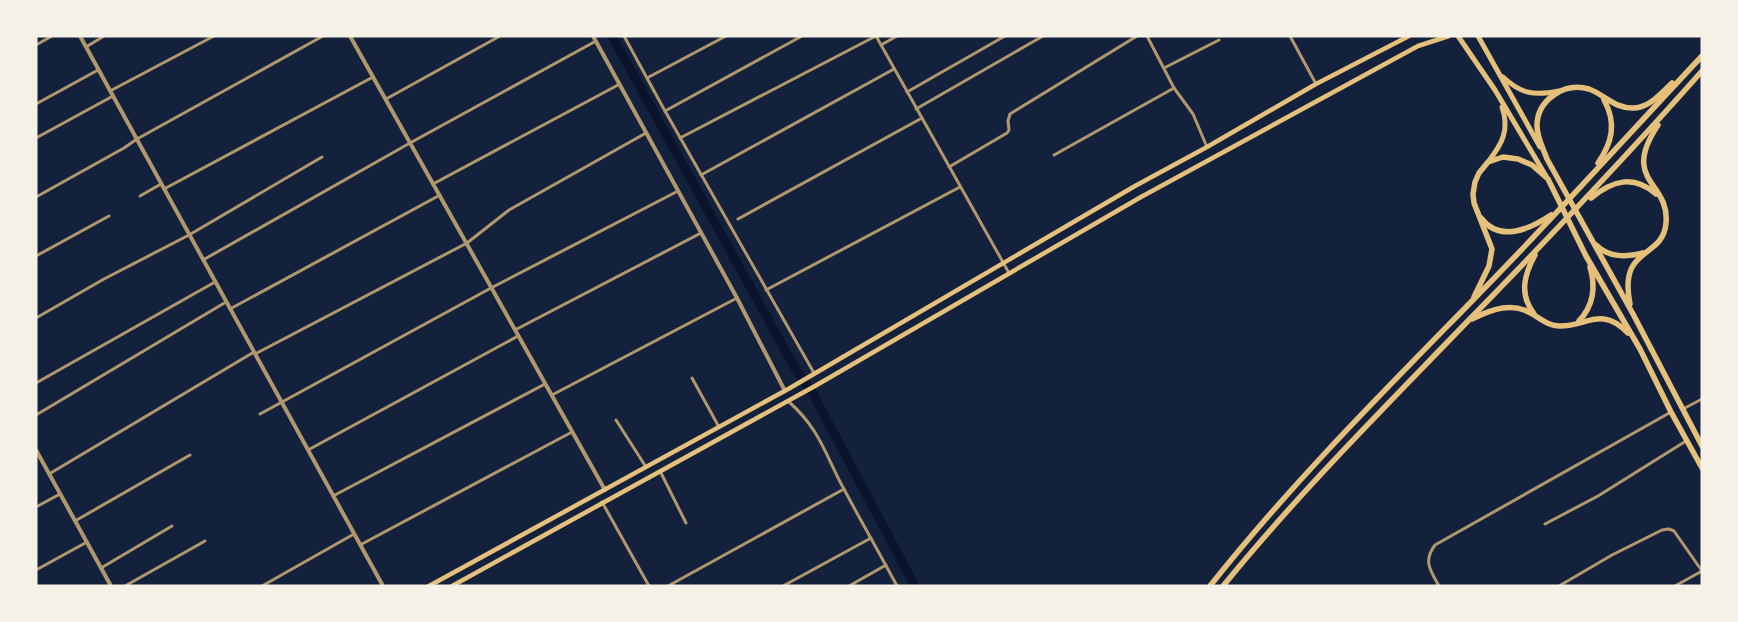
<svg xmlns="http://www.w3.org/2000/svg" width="1738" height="622" font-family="Poppins,sans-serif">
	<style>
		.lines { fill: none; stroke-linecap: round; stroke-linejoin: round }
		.canal { stroke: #0b132b; stroke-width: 9 }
		.minor { stroke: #b1986c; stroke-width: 3 }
		.tertiary { stroke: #b1986c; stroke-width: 4 }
		.secondary { stroke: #e5c07b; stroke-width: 4.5 }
		.primary { stroke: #e5c07b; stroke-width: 5 }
		.trunk { stroke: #e5c07b; stroke-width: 5.5 }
	</style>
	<rect width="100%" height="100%" fill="#14213d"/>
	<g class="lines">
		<!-- canal -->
		<path class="canal" d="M612 36 796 370 813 394 915 586"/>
		<!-- minor -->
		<g class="minor">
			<path d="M624 36 665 111 814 373"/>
			<path d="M876 36 1009 273"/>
			<path d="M1147 36 1174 88 1193 114 1207 147"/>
			<path d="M1290 36 1316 84"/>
			<path d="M36 45 52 36"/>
			<path d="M881 45 897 36"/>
			<path d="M86 47 104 36"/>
			<path d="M1164 68 1219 40"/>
			<path d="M647 78 726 36"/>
			<path d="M110 91 214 36"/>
			<path d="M907 92 1005 36"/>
			<path d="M386 99 500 36"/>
			<path d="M36 104 98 70"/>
			<path d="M916 109 1043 36"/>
			<path d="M665 111 802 36"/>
			<path d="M36 138 113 96"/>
			<path d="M680 138 876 36"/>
			<path d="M1054 155 1174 88"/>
			<path d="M949 167 1007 133 1009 130 1008 121 1010 114 1137 36"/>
			<path d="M701 175 894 69"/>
			<path d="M433 184 618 85"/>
			<path d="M164 189 373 77"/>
			<path d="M140 196 161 184"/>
			<path d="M36 197 124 148 137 139 323 36"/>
			<path d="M738 219 922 118"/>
			<path d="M36 256 109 216"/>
			<path d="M203 260 410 143 596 41"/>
			<path d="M766 290 960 187"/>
			<path d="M230 309 440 195"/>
			<path d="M36 318 104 279 189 235 322 157"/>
			<path d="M515 330 701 233"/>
			<path d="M255 354 467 243 509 210 646 133"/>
			<path d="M692 378 719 427"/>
			<path d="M36 383 215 282"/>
			<path d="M552 395 737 298"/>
			<path d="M788 401C821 430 825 455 845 491 862 523 880 554 897 586"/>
			<path d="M1683 409 1702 399"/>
			<path d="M260 414 491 288 678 191"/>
			<path d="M36 415 226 302"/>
			<path d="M616 420 646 467"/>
			<path d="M308 450 518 336"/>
			<path d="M660 471 686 523"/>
			<path d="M49 474 254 352"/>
			<path d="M333 496 545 384"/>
			<path d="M602 502 649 586"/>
			<path d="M36 507 60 494"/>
			<path d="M75 521 190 455"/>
			<path d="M1545 524 1598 496 1686 441"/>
			<path d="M360 545 572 432"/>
			<path d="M101 568 172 526"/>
			<path d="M36 570 87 542"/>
			<path d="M125 586 205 541"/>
			<path d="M262 586 354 534"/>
			<path d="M668 586 844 489"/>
			<path d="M783 586 871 538"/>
			<path d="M849 586 886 565"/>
			<path d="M1439 586C1430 570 1423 561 1435 545L1671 412"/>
			<path d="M1559 586 1612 555 1662 530 1669 529 1674 531 1702 571 1675 586"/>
		</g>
		<!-- tertiary -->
		<g class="tertiary">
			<path d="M80 36 383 586"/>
			<path d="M350 36 605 490"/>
			<path d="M593 36 737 298 785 391"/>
			<path d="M36 450 111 586"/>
		</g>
		<!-- secondary -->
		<g class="secondary">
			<path d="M429 586 790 388 1135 186 1207 147 1316 84 1409 36"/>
			<path d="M452 586 815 386 1141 197 1418 46 1449 36"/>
		</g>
		<!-- primary -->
		<g class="primary">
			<path d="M1458 36 1495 90 1546 176"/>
			<path d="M1478 36 1540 147"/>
			<path d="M1503 77C1521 94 1534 96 1559 91"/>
			<path d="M1488 162C1502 144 1510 130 1502 107"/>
		</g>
		<!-- trunk -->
		<g class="trunk">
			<path d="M1672 83C1660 94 1650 107 1634 108 1615 109 1605 95 1589 89 1564 82 1537 100 1537 126 1537 137 1543 148 1547 159L1633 314 1702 446"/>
			<path d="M1598 163C1612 143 1617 123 1604 100"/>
			<path d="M1591 198C1612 181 1633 174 1656 194"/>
			<path d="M1481 218C1500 243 1530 229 1551 215"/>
			<path d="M1596 245C1609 258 1626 257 1643 253"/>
			<path d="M1474 297 1489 266 1492 249 1474 203 1473 194 1475 182 1479 173 1488 162 1503 157 1518 159 1532 165 1548 179 1586 256 1640 349 1671 412 1702 468"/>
			<path d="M1630 304C1618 245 1663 260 1666 223 1670 181 1620 182 1658 125"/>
			<path d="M1534 314C1519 294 1524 275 1535 255"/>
			<path d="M1472 319C1492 309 1513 301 1534 315 1542 320 1548 325 1559 326 1586 327 1601 305 1628 333"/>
			<path d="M1579 321C1594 305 1596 287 1590 267"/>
			<path d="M1210 586C1290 485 1382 393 1471 302 1550 222 1625 138 1702 56"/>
			<path d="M1223 586C1298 494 1382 410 1464 325 1545 242 1625 158 1702 71"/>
		</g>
	</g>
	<!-- border -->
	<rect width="1738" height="622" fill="none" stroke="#f6f1e7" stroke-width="75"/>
</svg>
